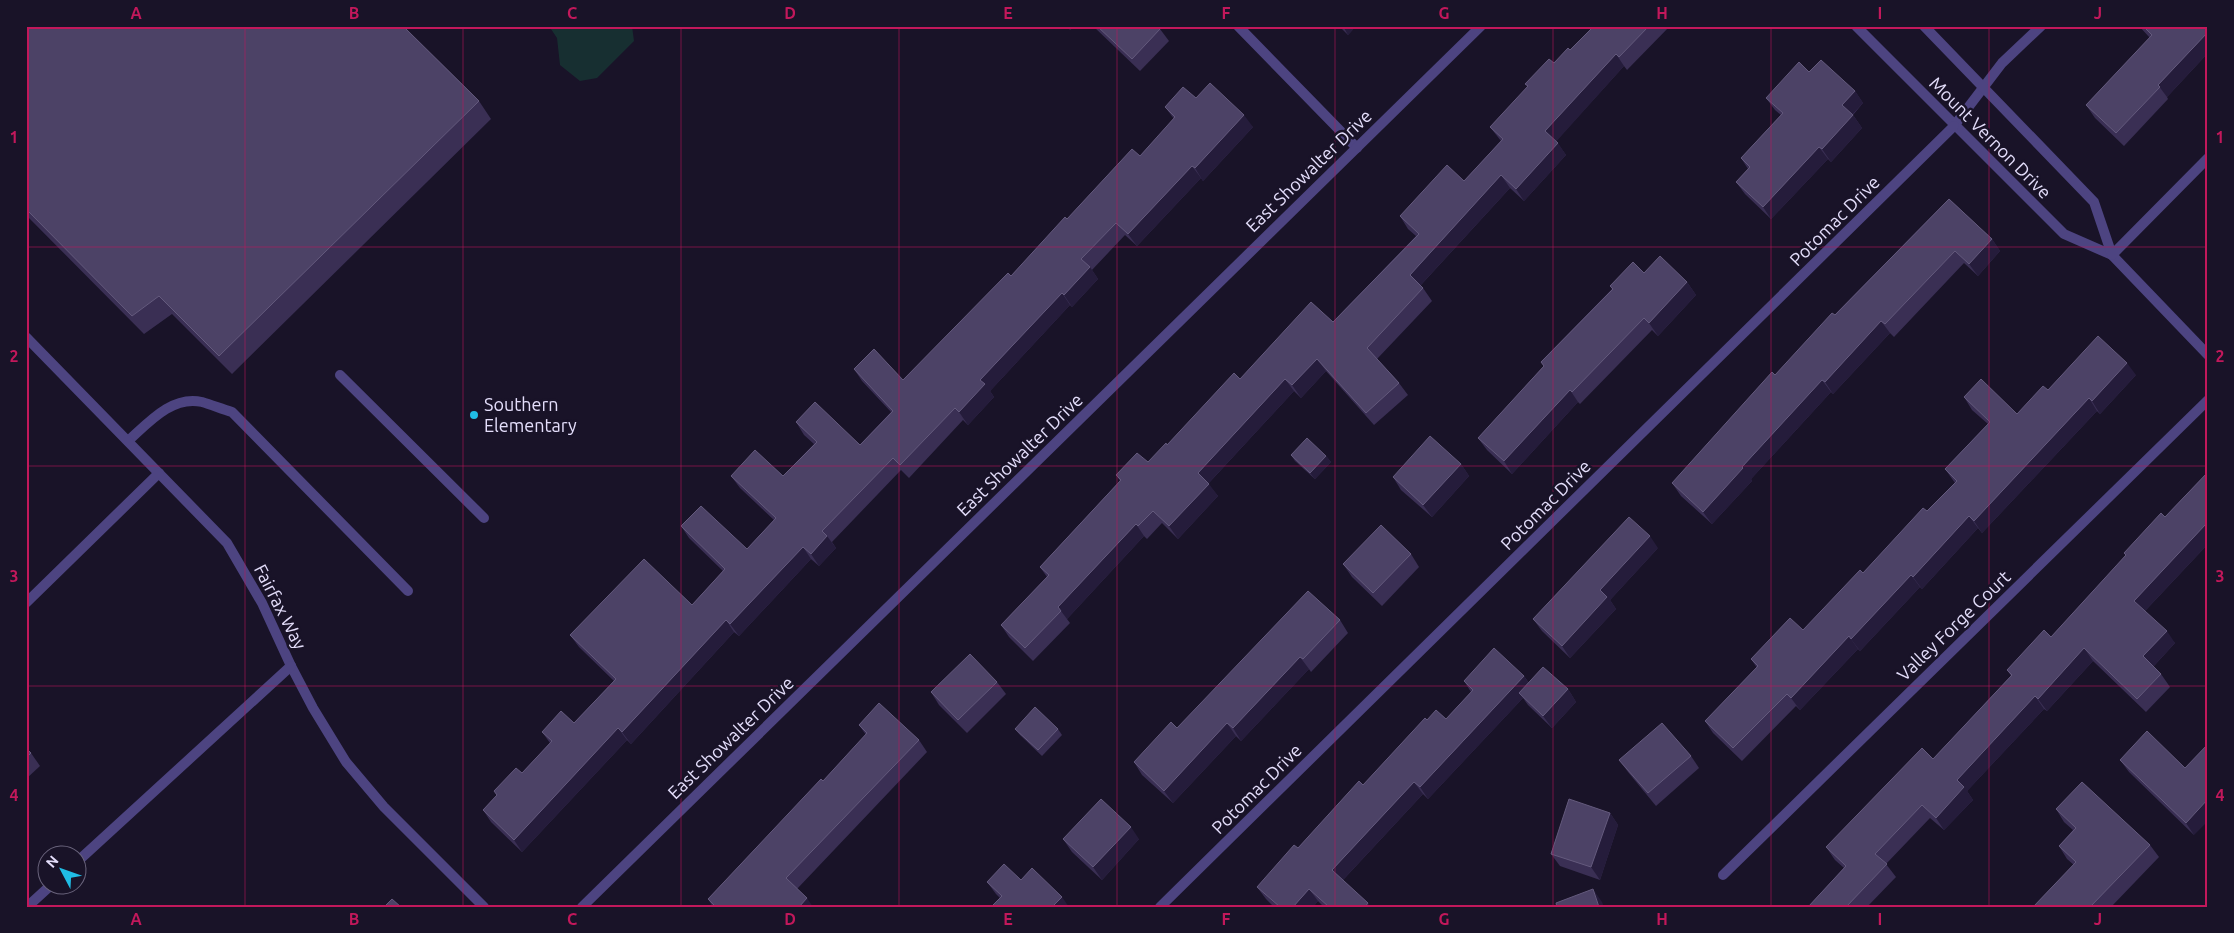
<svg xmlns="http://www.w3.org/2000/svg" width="2234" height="933" font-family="Ubuntu,sans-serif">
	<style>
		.park { fill: #172f31 }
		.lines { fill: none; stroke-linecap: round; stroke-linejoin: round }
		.service { stroke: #4d4481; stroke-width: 10 }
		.minor { stroke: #4d4481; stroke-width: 10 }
		.wall { fill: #3a2f54 }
		.shaded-wall { fill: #251c3b }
		.building { fill: #4c4266; stroke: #645a7d }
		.grid { fill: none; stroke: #c2185b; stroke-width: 1; stroke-opacity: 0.55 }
		.poi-dot { fill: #20bde5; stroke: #191328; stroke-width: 2 }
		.labels { text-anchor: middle; stroke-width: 5; stroke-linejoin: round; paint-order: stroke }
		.street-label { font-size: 18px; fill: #e4defb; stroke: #191328 }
		.poi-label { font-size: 18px; fill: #e4defb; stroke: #191328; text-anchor: start }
		.neatline { fill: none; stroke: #c2185b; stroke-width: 2 }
		.grid-label { font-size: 16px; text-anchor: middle; font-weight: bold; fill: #c2185b }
	</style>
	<rect width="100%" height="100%" fill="#191328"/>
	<!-- park -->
	<path class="park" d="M549 26H632L634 41 597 78 580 81 560 65 557 38Z"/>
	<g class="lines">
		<!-- service -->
		<g class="service">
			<path d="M1954 126 2002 63 2041 26"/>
			<path d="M340 375 484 518"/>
			<path d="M128 441C148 423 172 395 202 402 212 405 222 409 232 412L408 591"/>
		</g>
		<!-- minor -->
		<g class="minor">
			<path d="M1238 26 1357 148"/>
			<path d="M1856 26 2064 234 2112 255 2208 355"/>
			<path d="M1924 26 2094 202 2112 255"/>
			<path d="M2112 255 2208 158"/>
			<path d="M26 337 227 543 262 603 291 666 313 708 346 762 384 807 484 907"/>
			<path d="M26 603 159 473"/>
			<path d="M78 861 291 666"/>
			<path d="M1723 875 2208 400"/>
			<path d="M27 907 50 886"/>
			<path d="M582 907 1481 26"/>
			<path d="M1160 907 1954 126"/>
		</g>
	</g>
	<!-- wall -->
	<g class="wall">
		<path d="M26 26H403L479 101 491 119 232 374 172 314 144 334 26 215Z"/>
		<path d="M1067 26H1074L1070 30Z"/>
		<path d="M1093 26H1157L1160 29 1169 41 1140 71Z"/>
		<path d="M1339 26H1356L1348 35Z"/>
		<path d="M1594 26H1670L1627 70 1624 66 1556 141 1566 155 1524 201 1510 188 1420 286 1423 288 1432 301 1377 359 1399 383 1408 395 1374 425 1326 371 1301 398 1294 391 1208 484 1218 496 1178 539 1162 523 1147 539 1144 536 1067 619 1070 623 1033 661 1009 637 1001 625 1047 577 1040 567 1120 481 1116 475 1148 462 1240 379 1333 322 1416 236 1408 229 1400 216 1464 181 1501 141 1490 127 1528 87 1525 84 1570 50Z"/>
		<path d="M2139 26H2208V53L2167 97 2168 99 2124 146 2095 118 2086 105 2150 38Z"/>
		<path d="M1809 72 1855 91 1863 103 1853 115 1862 128 1831 162 1828 159 1771 219 1745 194 1736 182 1748 169 1741 158 1781 115 1775 110 1766 98Z"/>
		<path d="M1196 98 1253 127 1203 181 1201 178 1137 246 1125 235 1092 270 1098 279 1072 307 1070 305 990 391 994 397 968 425 963 420 909 478 901 470 832 542 836 548 819 566 811 559 739 636 734 632 631 744 627 740 522 852 491 822 483 810 497 795 494 791 522 773 550 743 542 732 574 723 614 681 579 647 570 635 692 605 723 571 689 538 681 526 747 549 774 520 740 488 731 476H783L814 444 804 435 796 422 860 445 891 412 862 381 854 369 903 380 1011 276 1067 219 1140 156 1174 119 1165 107Z"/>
		<path d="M1949 199 1992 239 2000 251 1978 276 1964 263 1894 337 1890 333 1833 394 1831 392 1751 479 1752 481 1712 524 1681 496 1672 483 1775 375Z"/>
		<path d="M1644 273 1687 282 1696 295 1658 336 1652 330 1580 404 1578 402 1512 474 1487 450 1478 438 1544 366 1541 362 1612 289 1610 286Z"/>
		<path d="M2136 375 2100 414 2097 411 1982 533 1978 528 1922 589 1920 587 1860 651 1858 649 1800 710 1796 706 1742 761 1713 733 1705 721 1757 668 1751 659 1803 630 1927 511 1955 483 1945 469 1988 424 1972 410 1964 397 2017 414 2048 390Z"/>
		<path d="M1291 455 1326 456 1331 462 1315 479 1295 461Z"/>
		<path d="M1461 464 1469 476 1432 517 1401 490 1393 477Z"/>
		<path d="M2208 472V544L2145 611 2175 643 2153 667 2161 674 2170 687 2146 712 2093 661 2047 711 2044 709 1967 791 1973 800 1944 830 1930 818 1886 864 1896 877 1867 907H1808L1844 868 1835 860 1826 847 1933 759 2011 676 2007 670 2051 637 2126 556 2124 553 2165 517Z"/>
		<path d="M1658 548 1610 600 1616 609 1570 658 1542 631 1533 619Z"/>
		<path d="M1411 554 1419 567 1382 606 1352 577 1343 564Z"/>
		<path d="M1340 620 1348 633 1311 672 1309 669 1241 741 1236 736 1173 803 1142 775 1134 762 1177 728Z"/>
		<path d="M1524 676 1529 683 1568 689 1576 702 1552 728 1528 705 1523 698 1428 799 1423 794 1343 880 1371 907H1324L1318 901 1313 907H1274L1266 899 1257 887 1363 785 1427 720 1446 719 1471 692 1464 681Z"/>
		<path d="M997 682 1006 694 967 733 939 705 931 692Z"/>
		<path d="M859 725 919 740 927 752 797 889 813 907H713L708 899 823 781 866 735Z"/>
		<path d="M1015 729H1058L1062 735 1042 756 1020 735Z"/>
		<path d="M26 748 31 753 40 766 26 779Z"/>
		<path d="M1691 756 1699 768 1656 806 1628 772 1619 760Z"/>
		<path d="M2120 760 2185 768 2194 835 2129 772Z"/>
		<path d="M2056 809 2150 845 2159 857 2111 907H2033L2074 865 2067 859 2059 846 2073 830 2064 822Z"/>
		<path d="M1610 813 1618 825 1600 880 1560 866 1551 854Z"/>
		<path d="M1063 839H1139L1102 880 1072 852Z"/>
		<path d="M1021 880 1000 898 996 894 987 882Z"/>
	</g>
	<!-- shaded-wall -->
	<g class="shaded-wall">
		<path d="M1343 26H1356L1348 35Z"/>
		<path d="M2208 32V53L2167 97 2158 85Z"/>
		<path d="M1616 54 1624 66 1554 144 1545 131Z"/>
		<path d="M1855 91 1863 103 1850 117 1842 105Z"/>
		<path d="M1244 115 1253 127 1203 181 1195 168Z"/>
		<path d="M1853 115 1862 128 1831 162 1822 149Z"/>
		<path d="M1558 143 1566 155 1524 201 1516 189Z"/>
		<path d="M1819 147 1828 159 1771 219 1763 207Z"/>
		<path d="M1192 166 1201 178 1137 246 1128 234Z"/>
		<path d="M1501 175 1510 188 1418 288 1410 275Z"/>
		<path d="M1992 239 2000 251 1978 276 1969 264Z"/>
		<path d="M1090 267 1098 279 1072 307 1064 295Z"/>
		<path d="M1687 282 1696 295 1658 336 1649 323Z"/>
		<path d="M1062 293 1070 305 990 391 994 397 968 425 959 412 980 380Z"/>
		<path d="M1881 321 1890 333 1833 394 1825 382Z"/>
		<path d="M1317 359 1326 371 1301 398 1292 385Z"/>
		<path d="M2127 363 2136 375 2100 414 2092 401Z"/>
		<path d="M1285 379 1294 391 1206 486 1198 473Z"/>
		<path d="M1822 380 1831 392 1751 479 1752 481 1712 524 1703 512 1742 467Z"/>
		<path d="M1570 390 1578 402 1512 474 1504 461Z"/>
		<path d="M2089 398 2097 411 1982 533 1974 521Z"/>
		<path d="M1326 456 1331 462 1315 479 1310 473Z"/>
		<path d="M1461 464 1469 476 1432 517 1423 505Z"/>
		<path d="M1209 484 1218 496 1178 539 1169 526Z"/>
		<path d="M1969 516 1978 528 1922 589 1913 577Z"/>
		<path d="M1136 524 1144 536 1067 619 1058 607Z"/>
		<path d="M2206 524 2208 526V544L2143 613 2134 601Z"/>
		<path d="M827 536 836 548 819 566 811 554Z"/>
		<path d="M1650 536 1658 548 1610 600 1616 609 1570 658 1562 646 1600 590Z"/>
		<path d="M803 547 811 559 739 636 730 624Z"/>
		<path d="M1911 575 1920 587 1860 651 1851 639Z"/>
		<path d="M726 620 734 632 631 744 622 732Z"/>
		<path d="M2167 631 2175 643 2151 669 2143 656Z"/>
		<path d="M1849 636 1858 649 1800 710 1791 698Z"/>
		<path d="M2084 648 2093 661 2047 711 2038 699Z"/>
		<path d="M1300 657 1309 669 1241 741 1233 728Z"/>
		<path d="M1524 676 1532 688 1519 693 1523 698 1428 799 1420 787Z"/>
		<path d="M1568 689 1576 702 1552 728 1543 716Z"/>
		<path d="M2035 696 2044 709 1967 791 1973 800 1944 830 1936 818 1957 780Z"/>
		<path d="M1227 723 1236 736 1173 803 1164 791Z"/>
		<path d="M618 728 627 740 522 852 514 840Z"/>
		<path d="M1414 782 1423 794 1341 882 1332 870Z"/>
		<path d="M2208 799V821L2194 835 2186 823Z"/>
		<path d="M1610 813 1618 825 1600 880 1591 867Z"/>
		<path d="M1131 827 1139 839 1102 880 1093 867Z"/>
		<path d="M1309 889 1318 901 1313 907H1293Z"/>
		<path d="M1593 889 1602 902 1604 907H1599Z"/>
		<path d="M1062 897 1069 907H1052Z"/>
		<path d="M807 898 813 907H799Z"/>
		<path d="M1368 903 1371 907H1365Z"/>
	</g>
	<!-- building -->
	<g class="building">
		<path d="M26 26H403L479 101 219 356 159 296 132 316 26 209Z"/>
		<path d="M1097 26H1157L1160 29 1132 59Z"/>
		<path d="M1594 26H1649L1619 57 1616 54 1545 131 1558 143 1516 189 1501 175 1410 275 1423 288 1367 348 1399 383 1366 413 1317 359 1292 385 1285 379 1198 473 1209 484 1169 526 1153 511 1138 526 1136 524 1058 607 1061 611 1025 648 1001 625 1049 575 1040 567 1121 480 1116 475 1137 453 1148 462 1166 443 1167 445 1234 373 1240 379 1311 302 1333 322 1419 234 1400 216 1447 165 1464 181 1503 139 1490 127 1528 86 1525 84 1549 59 1554 63 1568 48 1570 50Z"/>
		<path d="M2143 26H2208V32L2158 85 2160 87 2116 133 2086 105 2152 35Z"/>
		<path d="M1821 60 1855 91 1842 105 1853 115 1822 149 1819 147 1763 207 1736 182 1750 167 1741 158 1783 113 1766 98 1799 62 1809 72Z"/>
		<path d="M1210 83 1244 115 1195 168 1192 166 1128 234 1116 223 1081 259 1090 267 1064 295 1062 293 980 380 985 384 959 412 955 408 900 465 893 458 822 531 827 536 811 554 803 547 730 624 726 620 622 732 618 728 514 840 483 810 497 795 494 791 516 768 522 773 552 741 542 732 561 711 574 723 616 679 570 635 644 559 692 605 725 569 681 526 701 506 747 549 776 518 731 476 755 450 783 476 817 442 796 422 815 402 860 445 893 411 854 369 874 349 903 380 1008 273 1011 276 1065 217 1067 219 1132 149 1140 156 1175 117 1165 107 1183 87 1196 98Z"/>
		<path d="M1949 199 1992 239 1969 264 1955 251 1885 324 1881 321 1825 382 1822 380 1742 467 1743 468 1703 512 1672 483 1772 372 1775 375 1832 313 1835 315Z"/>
		<path d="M2208 239V245L2205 242Z"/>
		<path d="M1660 256 1687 282 1649 323 1644 318 1572 392 1570 390 1504 461 1478 438 1544 366 1541 362 1613 289 1610 286 1633 262 1644 273Z"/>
		<path d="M2098 336 2127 363 2092 401 2089 398 1974 521 1969 516 1913 577 1911 575 1851 639 1849 636 1791 698 1787 694 1733 748 1705 721 1758 666 1751 659 1790 618 1803 630 1860 570 1863 573 1923 508 1927 511 1957 481 1945 469 1990 422 1964 397 1981 379 2017 414 2043 386 2048 390Z"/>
		<path d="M1430 436 1461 464 1423 505 1393 477Z"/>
		<path d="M1307 438 1326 456 1310 473 1291 455Z"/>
		<path d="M2208 472V525L2206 524 2134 601 2167 631 2143 656 2161 674 2137 699 2084 648 2038 699 2035 696 1957 780 1964 787 1936 818 1922 805 1875 854 1887 864 1846 907H1808L1846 866 1826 847 1922 748 1933 759 2012 675 2007 670 2044 630 2051 637 2126 555 2124 553 2161 513 2165 517Z"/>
		<path d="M1629 517 1650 536 1600 590 1607 597 1562 646 1533 619Z"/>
		<path d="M1381 525 1411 554 1373 593 1343 564Z"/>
		<path d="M1308 591 1340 620 1303 659 1300 657 1233 728 1227 723 1164 791 1134 762 1171 722 1177 728Z"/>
		<path d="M1494 648 1524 676 1420 787 1414 782 1332 870 1368 903 1365 907H1329L1309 889 1293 907H1280L1257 887 1294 845 1298 848 1359 781 1363 785 1425 718 1427 720 1436 710 1446 719 1473 690 1464 681Z"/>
		<path d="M970 654 997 682 958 720 931 692Z"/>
		<path d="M1543 667 1568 689 1543 716 1519 693Z"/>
		<path d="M879 703 919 740 786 878 807 898 799 907H766L765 906 764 907H716L708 899 821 779 823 781 867 733 859 725Z"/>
		<path d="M1035 707 1058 729 1038 750 1015 729Z"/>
		<path d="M1662 723 1691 756 1648 793 1619 760Z"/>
		<path d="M2147 731 2185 768 2208 744V799L2186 823 2120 760Z"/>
		<path d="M26 748 31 753 26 758Z"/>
		<path d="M2082 782 2150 845 2090 907H2033L2076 862 2059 846 2076 828 2056 809Z"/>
		<path d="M1101 799 1131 827 1093 867 1063 839Z"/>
		<path d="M1569 799 1610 813 1591 867 1551 854Z"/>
		<path d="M1004 864 1021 880 1032 868 1062 897 1052 907H991L1002 896 987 882Z"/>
		<path d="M1593 889 1599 907H1557L1556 903Z"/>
		<path d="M392 899 401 907H384Z"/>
	</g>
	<!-- grid -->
	<path class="grid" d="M245 26V907M463 26V907M681 26V907M899 26V907M1117 26V907M1335 26V907M1553 26V907M1771 26V907M1989 26V907M26 247H2208M26 466H2208M26 686H2208"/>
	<!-- markers -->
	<circle class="poi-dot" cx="474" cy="415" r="5"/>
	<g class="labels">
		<!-- street labels -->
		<g class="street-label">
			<text transform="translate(1990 138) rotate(45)" y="6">Mount Vernon Drive</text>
			<text transform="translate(1309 171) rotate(-44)" y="6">East Showalter Drive</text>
			<text transform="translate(1835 221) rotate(-45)" y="6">Potomac Drive</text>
			<text transform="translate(1020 455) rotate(-44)" y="6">East Showalter Drive</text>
			<text transform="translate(1546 505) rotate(-45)" y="6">Potomac Drive</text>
			<text transform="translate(280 607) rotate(63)" y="6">Fairfax Way</text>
			<text transform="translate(1954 626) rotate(-44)" y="6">Valley Forge Court</text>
			<text transform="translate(731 738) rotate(-44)" y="6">East Showalter Drive</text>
			<text transform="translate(1257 789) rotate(-45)" y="6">Potomac Drive</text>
		</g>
		<!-- poi labels -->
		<g class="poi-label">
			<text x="484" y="411">Southern<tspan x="484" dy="21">Elementary</tspan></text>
		</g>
	</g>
	<!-- border -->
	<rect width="2234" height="933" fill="none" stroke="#191328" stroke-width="55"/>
	<!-- north arrow -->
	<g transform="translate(62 870) rotate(311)"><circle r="24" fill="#191328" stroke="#6a647c"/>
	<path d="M0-4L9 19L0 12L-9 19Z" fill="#20bde5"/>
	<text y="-8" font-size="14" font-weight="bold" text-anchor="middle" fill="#e4defb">N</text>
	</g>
	<rect x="28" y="28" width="2178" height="878" class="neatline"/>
	<g class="grid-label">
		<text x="136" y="19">A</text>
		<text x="354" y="19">B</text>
		<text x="572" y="19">C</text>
		<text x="790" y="19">D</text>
		<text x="1008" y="19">E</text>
		<text x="1226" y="19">F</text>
		<text x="1444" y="19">G</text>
		<text x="1662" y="19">H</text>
		<text x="1880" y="19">I</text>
		<text x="2098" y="19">J</text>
		<text x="14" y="143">1</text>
		<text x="2220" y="143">1</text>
		<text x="14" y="362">2</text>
		<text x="2220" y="362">2</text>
		<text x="14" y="582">3</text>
		<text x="2220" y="582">3</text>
		<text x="14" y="801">4</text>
		<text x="2220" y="801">4</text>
		<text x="136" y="925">A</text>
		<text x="354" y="925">B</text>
		<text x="572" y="925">C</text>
		<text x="790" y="925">D</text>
		<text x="1008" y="925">E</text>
		<text x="1226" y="925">F</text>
		<text x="1444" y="925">G</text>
		<text x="1662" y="925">H</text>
		<text x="1880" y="925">I</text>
		<text x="2098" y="925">J</text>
	</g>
</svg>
